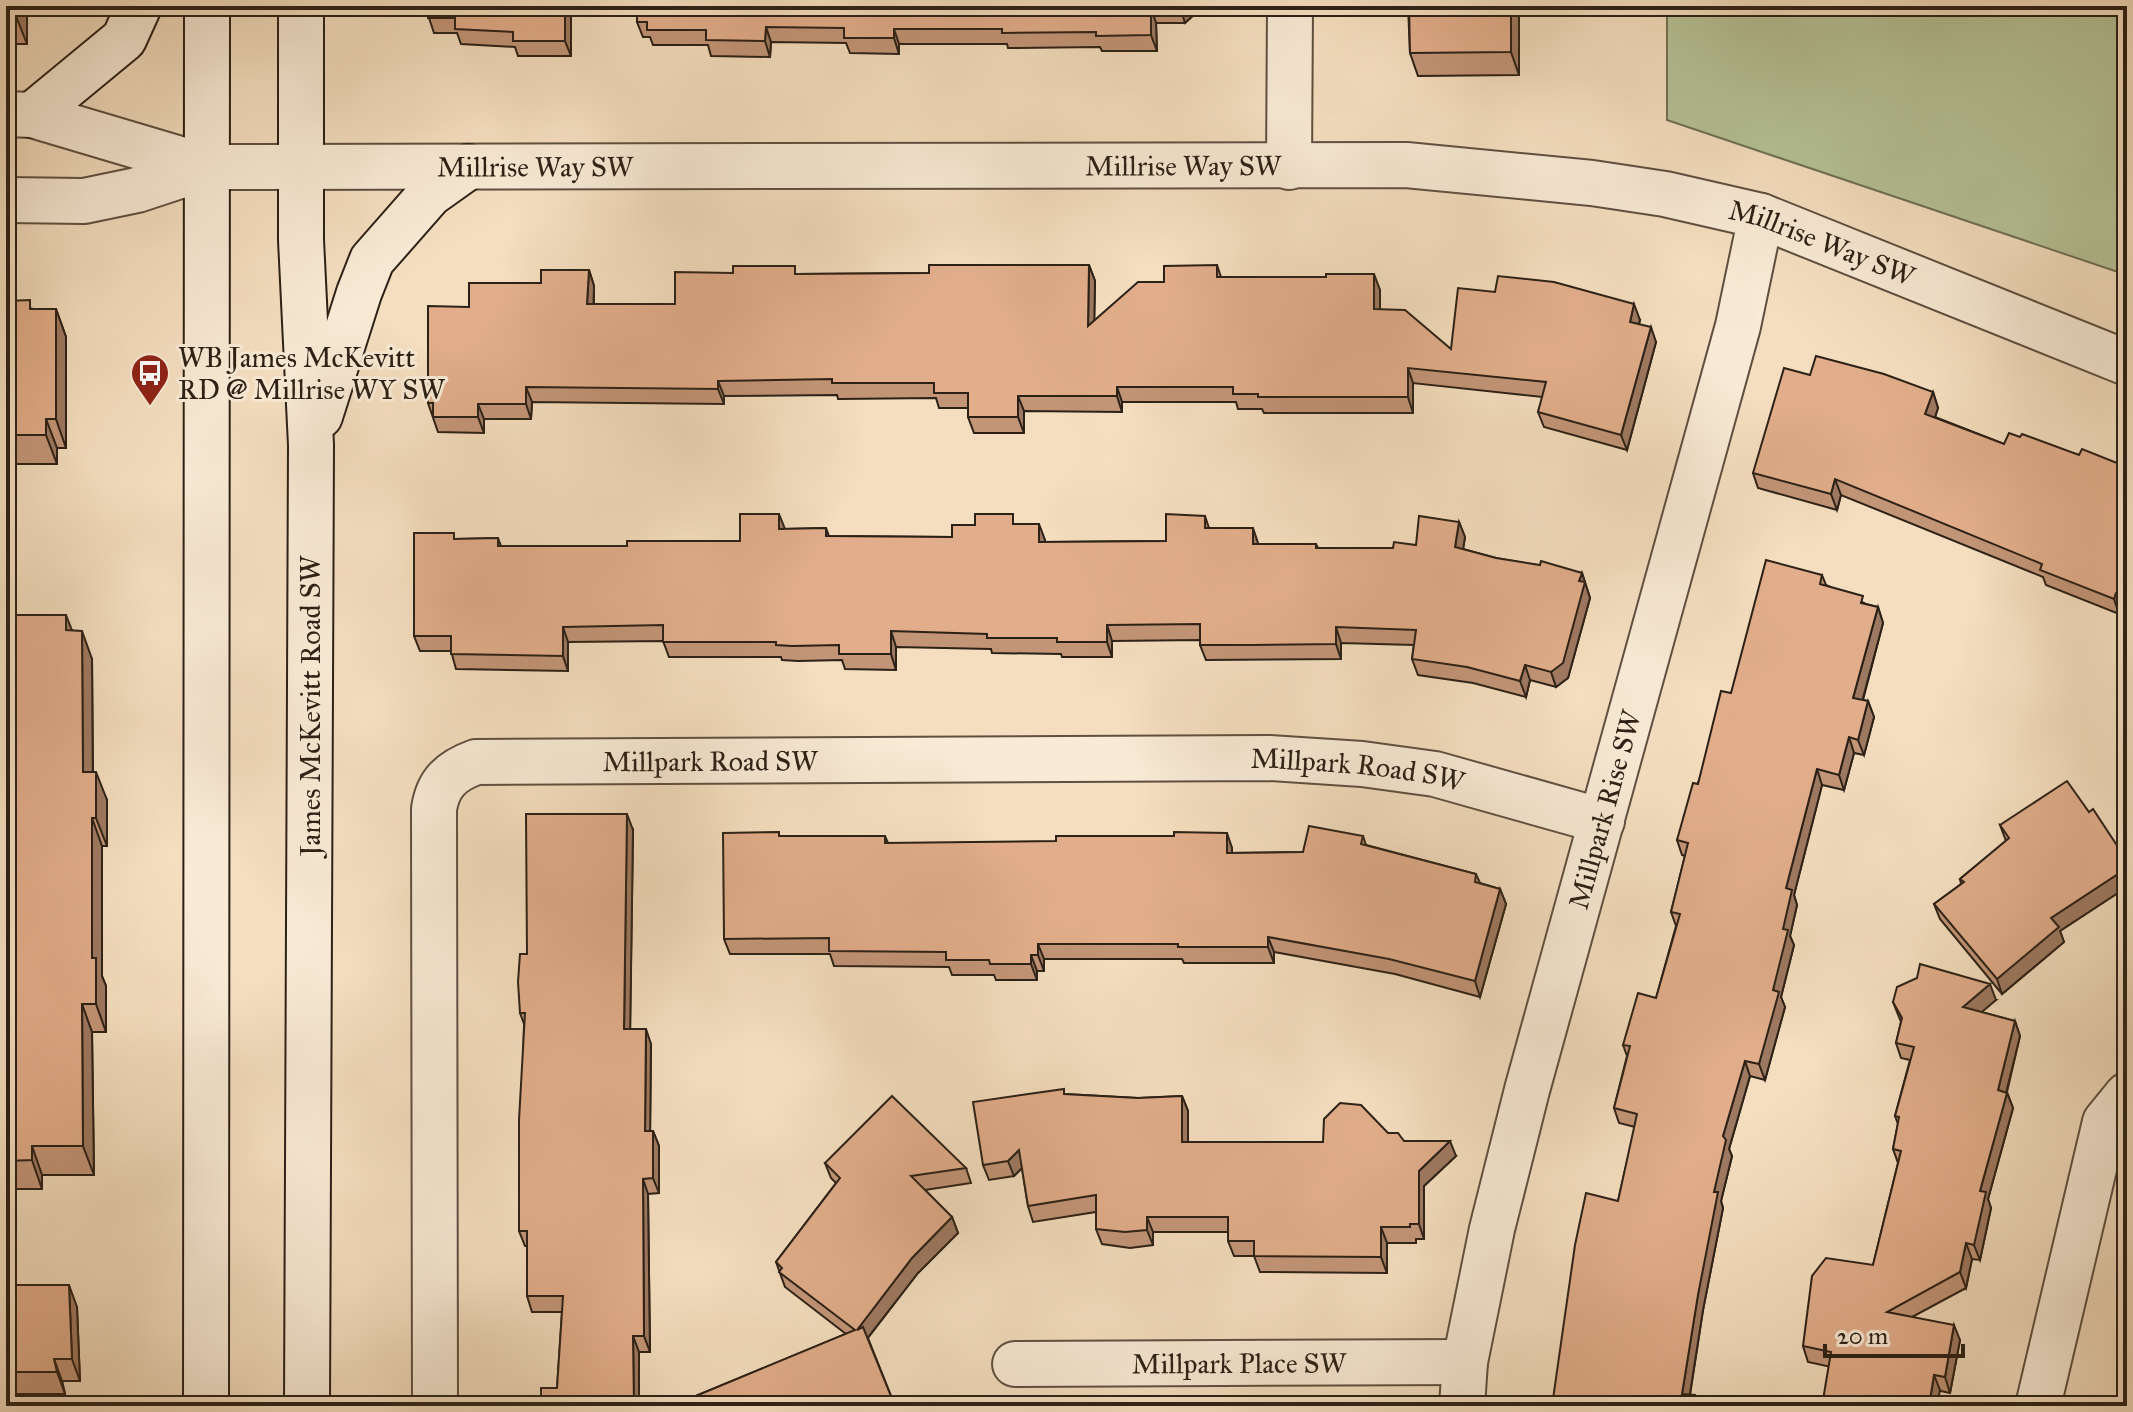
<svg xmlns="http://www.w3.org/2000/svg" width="2133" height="1412" font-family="'IM FELL Great Primer',serif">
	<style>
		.green { fill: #b5c297; stroke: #707257; stroke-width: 2 }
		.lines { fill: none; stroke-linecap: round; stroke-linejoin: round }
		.minor-casing { stroke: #5e5041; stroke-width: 48 }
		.secondary-casing { stroke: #2c2117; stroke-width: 48 }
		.minor { stroke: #f8ead5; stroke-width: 44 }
		.secondary { stroke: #f8ead5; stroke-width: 44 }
		.wall { fill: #c29577; stroke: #2c2117; stroke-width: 2 }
		.shaded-wall { fill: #9e7961; stroke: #2c2117; stroke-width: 2 }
		.building { fill: #e1ad8a; stroke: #2c2117; stroke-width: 2 }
		.labels { text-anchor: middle; stroke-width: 6; stroke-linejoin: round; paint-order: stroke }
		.street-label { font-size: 28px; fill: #2c2117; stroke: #f8ead5 }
		.poi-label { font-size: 28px; fill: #2c2117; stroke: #f8ead5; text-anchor: start }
	</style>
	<rect width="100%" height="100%" fill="#f4debf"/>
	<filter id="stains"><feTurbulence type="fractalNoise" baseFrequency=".0025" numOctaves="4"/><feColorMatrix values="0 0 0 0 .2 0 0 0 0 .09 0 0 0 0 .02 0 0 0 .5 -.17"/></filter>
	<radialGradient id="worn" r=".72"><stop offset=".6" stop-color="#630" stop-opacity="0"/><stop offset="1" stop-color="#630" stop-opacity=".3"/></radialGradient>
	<!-- green -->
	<path class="green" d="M1667 6H2127V275L1667 120Z"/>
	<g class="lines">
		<!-- minor casing -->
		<g class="minor-casing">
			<g id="minor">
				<path d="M6 114 32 115 207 167"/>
				<path d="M1289 167 1290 6"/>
				<path id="s1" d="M6 200 84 201 137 190 207 167 1406 165 1592 183 1665 194 1761 216 2127 363"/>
				<path id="s2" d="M1015 1364 1465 1362"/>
				<path id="s3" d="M435 1406 434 809C438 783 451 771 476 762L1269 758 1362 764 1435 774 1602 821"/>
				<path id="s4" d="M1462 1406 1465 1362 1492 1229 1527 1090 1738 326 1761 216"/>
				<path d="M2038 1406 2105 1122 2127 1095"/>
			</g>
		</g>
		<!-- secondary casing -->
		<g class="secondary-casing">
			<g id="secondary">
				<path d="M301 6V240L311 445 307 1406"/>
				<path d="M32 115 124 39 139 6"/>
				<path d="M320 416 359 293 372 260 430 194 468 167"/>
				<path d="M206 1406 207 6"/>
			</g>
		</g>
		<!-- minor -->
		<use href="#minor" class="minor"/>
		<!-- secondary -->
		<use href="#secondary" class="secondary"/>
	</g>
	<!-- wall -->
	<g class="wall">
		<rect x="6" y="6" width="21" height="38"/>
		<path d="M421 6H1198V11L1185 23H1156L1157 51H1102L1100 47 1008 48 1007 44H899V54L850 53 846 43 771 42 770 57 711 56 708 45H653L650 37H643L637 22V9L571 10V56H518L515 47 461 44 457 33H434L428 15H425Z"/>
		<path d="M1408 6H1519V75L1418 76 1410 53Z"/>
		<path d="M1089 265 1095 281 1094 321 1164 282 1217 265 1221 277 1380 290V309L1451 349 1640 320 1639 324 1656 342 1627 450 1544 427 1538 412 1543 397 1413 383V413H1264L1262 409H1238L1236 402H1122V412L1024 411V433H974L968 417V408H939L936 398 838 399 837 395 724 396V404L532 402 531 419H484V433L438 432 428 403 469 307 541 283 589 270 594 286V304H675L798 274 929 273Z"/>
		<path d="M6 301 33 309H56L66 337V448H57V464H6Z"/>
		<path d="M1810 375 1933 392 1938 408 1935 417 2004 444 2020 437 2079 455 2127 467V610L2122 608 2119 614 2046 585 2043 577 1841 495 1837 510 1758 488 1753 473Z"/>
		<path d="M1205 516 1209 528 1258 544H1316L1318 548H1393L1416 545 1459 522 1465 537 1463 549 1496 558 1582 573 1590 598 1568 678 1556 687 1530 680 1526 697 1473 683 1418 675 1412 659 1414 645 1341 643V659L1206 660 1200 645V640L1112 641V657H1062L1061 654 992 653 991 649 896 647V670L845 669 842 660 798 661 782 660 781 657H669L663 641 568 642V671L456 669 451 651H420L414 636 456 539 498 538 501 546H627L740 541 785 529 826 528 829 536 952 537 975 525 1017 524 1045 540V542L1166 541Z"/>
		<path d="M1822 575 1826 585 1866 604 1878 607 1883 623 1863 700 1868 701 1874 717 1864 755 1854 753 1844 790 1822 785 1794 895 1797 905 1790 936 1794 945 1781 997 1785 1007 1765 1080 1750 1076 1729 1149 1732 1156 1721 1201 1723 1208 1703 1310 1690 1395 1552 1406 1618 1201 1635 1127 1619 1123 1614 1108 1627 1056 1623 1045 1656 998 1676 926 1671 912 1685 856 1682 855 1677 840 1731 693Z"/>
		<path d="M6 615 72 630 92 659 93 772 107 800V846H102V976L106 986V1032H92L94 1175H42V1189H6Z"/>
		<path d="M2000 825 2127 887 2060 931 2064 942 2002 994 1940 919 1934 904 1961 884 1960 879 2006 841Z"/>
		<path d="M633 830 630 1029 651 1044 650 1131H653L659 1146V1193L648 1194 650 1352H639L541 1401 557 1388 562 1312H532L527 1296V1246H525L519 1231 524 1024 520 1013 527 954Z"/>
		<path d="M780 836H885L888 843 1232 848V853L1303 852 1363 836 1366 845 1476 874 1480 883 1500 889 1506 904 1480 997 1395 974 1274 952V963H1184L1182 959H1044V971H1037V980H996L994 975H952L949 967 834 966 830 954H730L724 939Z"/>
		<path d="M1996 1000 1981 1012 2015 1021 2020 1036 2007 1092 2013 1108 1988 1199 1991 1208 1980 1260 1972 1259 1966 1288 1912 1317 1960 1340 1950 1393 1808 1362 1803 1346 1873 1265 1898 1163 1893 1149 1898 1124 1895 1116 1910 1060 1901 1058 1896 1043 1901 1022 1893 1002Z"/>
		<path d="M1065 1094 1138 1098 1182 1096 1188 1111V1142H1323L1388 1133 1404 1141 1456 1156 1424 1186V1239H1416V1243H1387V1273L1260 1272 1254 1256H1234L1228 1241V1232H1153V1245L1130 1248 1102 1244 1096 1229V1212L1033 1222 1028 1206 1022 1168 1014 1176 989 1180 983 1165Z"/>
		<path d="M825 1163 966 1168 971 1183 925 1190 952 1217 958 1233 918 1273 868 1338 895 1406H688L686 1400 846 1334 785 1287 776 1262 836 1183 831 1178Z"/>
		<path d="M6 1285 77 1307 80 1381H62L65 1394H6Z"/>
	</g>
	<!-- shaded-wall -->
	<g class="shaded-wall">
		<path d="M17 6H27V44L16 16Z"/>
		<path d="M565 6H569L571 10V56L565 41Z"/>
		<path d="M1181 6H1198V11L1185 23 1180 7Z"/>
		<path d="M1511 6H1519V75L1511 52Z"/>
		<path d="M1151 7 1156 23 1157 51 1151 35Z"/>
		<path d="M766 27 771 42 770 57 765 41Z"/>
		<path d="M894 29 899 44V54L894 38Z"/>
		<path d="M1089 265 1095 281 1094 342 1088 326Z"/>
		<path d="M589 270 594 286 593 319 587 304Z"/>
		<path d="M1374 274 1380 290V324L1374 309Z"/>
		<path d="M1634 304 1640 320 1635 337 1630 322Z"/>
		<path d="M56 309 66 337V448L56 419Z"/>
		<path d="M1651 327 1656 342 1627 450 1621 435Z"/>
		<path d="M1408 368 1413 383V413L1408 397Z"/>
		<path d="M718 381 724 396V404L718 389Z"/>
		<path d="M526 387 532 402 531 419 526 404Z"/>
		<path d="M1117 387 1122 402V412L1117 396Z"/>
		<path d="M1933 392 1938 408 1931 429 1925 414Z"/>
		<path d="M1018 396 1024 411V433L1018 417Z"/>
		<path d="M478 404 484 419V433L478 417Z"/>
		<path d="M46 419 57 448V464L46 435Z"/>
		<path d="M1835 479 1841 495 1837 510 1831 494Z"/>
		<path d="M779 514 785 529H779Z"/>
		<path d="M1459 522 1465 537 1461 562 1455 547Z"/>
		<path d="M1039 524 1045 540V557L1039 542Z"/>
		<path d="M1253 528 1258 543V559L1253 544Z"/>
		<path d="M1582 573 1590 598 1568 678 1556 687 1551 672Z"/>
		<path d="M2116 593 2122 608 2119 614 2114 599Z"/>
		<path d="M1878 607 1883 623 1859 713 1853 698Z"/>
		<path d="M66 615 77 643 66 630Z"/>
		<path d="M1107 625 1112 641V657L1107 642Z"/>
		<path d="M563 627 568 642V671L563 656Z"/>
		<path d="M1336 627 1341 643V659L1336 644Z"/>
		<path d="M82 631 92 659 93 800 83 772Z"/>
		<path d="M891 631 896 647V670L891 654Z"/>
		<path d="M1525 665 1530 680 1526 697 1520 681Z"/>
		<path d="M1868 701 1874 717 1864 755 1858 740Z"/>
		<path d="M1849 737 1854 753 1844 790 1839 775Z"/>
		<path d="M1817 769 1822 785 1794 895 1797 905 1790 936 1794 945 1781 997 1785 1007 1765 1080 1759 1064 1773 990 1783 929 1786 888Z"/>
		<path d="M96 772 107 800V846L96 818Z"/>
		<path d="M627 814 633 830 630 1044 624 1029Z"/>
		<path d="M92 818 102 846V976L106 986V1032L96 1004 92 958Z"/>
		<path d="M1227 833 1232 848V869L1227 853Z"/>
		<path d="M2127 868V887L2060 931 2064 942 2002 994 1997 979 2051 918Z"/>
		<path d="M1500 889 1506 904 1480 997 1475 981Z"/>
		<path d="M1268 937 1274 952V963L1268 947Z"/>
		<path d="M1038 944 1044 959V971L1038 955Z"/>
		<path d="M1031 955 1037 971V980L1031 964Z"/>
		<path d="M1990 984 1996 1000 1969 1023 1963 1007Z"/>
		<path d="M82 1004 92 1032 94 1175 83 1146Z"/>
		<path d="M2015 1021 2020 1036 2003 1105 1998 1090Z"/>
		<path d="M646 1029 651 1044 650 1146 645 1131Z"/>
		<path d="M1745 1061 1750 1076 1729 1149 1732 1156 1721 1201 1723 1208 1703 1310 1688 1406 1682 1394 1714 1192 1723 1136Z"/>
		<path d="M2007 1093 2013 1108 1988 1199 1991 1208 1980 1260 1974 1245 1980 1191Z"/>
		<path d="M1182 1096 1188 1111V1158L1182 1142Z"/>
		<path d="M653 1131 659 1146V1193L653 1178Z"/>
		<path d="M1450 1141 1456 1156 1424 1186V1239L1419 1224V1171Z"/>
		<path d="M32 1146 42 1175V1189L32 1160Z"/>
		<path d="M1019 1150 1025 1165 1014 1176 1008 1161Z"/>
		<path d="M643 1179 648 1194 650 1352 644 1336Z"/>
		<path d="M952 1217 958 1233 918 1273 862 1345 857 1330 912 1258Z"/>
		<path d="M1147 1217 1153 1232V1245L1147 1230Z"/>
		<path d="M1381 1227 1387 1243V1273L1381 1257Z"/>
		<path d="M1966 1243 1972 1259 1966 1288 1960 1272Z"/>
		<path d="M69 1285 77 1307 80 1381 72 1359Z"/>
		<path d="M1954 1325 1960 1340 1950 1393 1945 1377Z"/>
		<path d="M633 1336 639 1352V1406H634Z"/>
		<path d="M54 1359 62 1381 65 1394 57 1372Z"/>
		<path d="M1934 1375 1940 1390 1937 1406H1929Z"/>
		<path d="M1695 1395 1699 1406H1694Z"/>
	</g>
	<!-- building -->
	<g class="building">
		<path d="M6 6H17L16 16H6Z"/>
		<path d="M428 6H565V41H513V32L455 29V18H428Z"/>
		<path d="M637 6H1181L1180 7H1151V35L1096 36V32L1002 33V29H894V38H844V28L766 27 765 41 706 40V30H647V22H637Z"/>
		<path d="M1409 6H1511V52L1410 53Z"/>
		<path d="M929 265H1089L1088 326 1138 282H1164V266L1217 265V277H1326V274H1374V309L1405 310 1451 349 1458 288 1495 292 1498 276 1554 282 1634 304 1630 322 1651 327 1621 435 1538 412 1546 382 1408 368V397H1258V394H1233V387H1117V396H1018V417H968V393H934V383H832V379L718 381V389L526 387V404H478V417H433V403H428V306L469 307V283H541V270H589L587 304H675V272L733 273V266H795V274L929 273Z"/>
		<path d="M30 300V309H56V419H46V435H6V301Z"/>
		<path d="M1816 356 1884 374 1933 392 1925 414 2004 444 2009 433 2020 437 2022 434 2079 455 2082 449 2127 467V597L2116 593 2114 599 2040 570 2042 564 1835 479 1831 494 1753 473 1784 368 1810 375Z"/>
		<path d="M740 514H779V529L826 528V536L952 537V525H975V514H1013V524H1039V542L1166 541V514L1205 516V528H1253V544H1316V548H1393L1394 542 1416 545 1419 516 1459 522 1455 547 1496 558 1540 565 1541 561 1582 573 1579 581 1585 582 1563 663 1551 672 1525 665 1520 681 1467 667 1412 659 1416 630 1336 627V644L1252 645H1200V624L1107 625V642H1057V638H987V634L891 631V654H839V645L792 646 776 645V642H663V625L563 627V656L451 654V636H414V533H454V539L498 538V546H627V541H740Z"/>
		<path d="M1766 560 1822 575 1820 584 1863 596 1861 603 1878 607 1853 698 1868 701 1858 740 1849 737 1839 775 1817 769 1786 888 1792 890 1783 929 1788 930 1773 990 1779 992 1759 1064 1745 1061 1723 1136 1726 1140 1714 1192H1718L1698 1295 1682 1394 1695 1395 1694 1406H1552L1575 1245 1586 1193 1618 1201 1637 1114 1614 1108 1630 1046 1623 1045 1638 993 1656 998 1680 914 1671 912 1688 843 1677 840 1693 783 1698 784 1721 691 1731 693Z"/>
		<path d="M6 615H66V630L82 631 83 772H96V818H92V958H96V1004H82L83 1146H32V1160L6 1161Z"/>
		<path d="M2067 781 2089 812 2093 809 2122 853 2127 834V868L2051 918 2059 927 1997 979 1934 904 1964 882 1960 879 2009 838 2000 825Z"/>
		<path d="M526 814H627L624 1029H646L645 1131H653V1178L643 1179 644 1336H633L634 1406H520V1402L541 1401V1388H557L563 1296H527V1231H519V1120L525 1013H520L518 982 520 954H527Z"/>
		<path d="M1309 826 1363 836 1361 844 1476 874 1475 882 1500 889 1475 981 1389 959 1268 937V947H1178V944H1038V955H1031V964H990L989 960H946V952L829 951V938L724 939 723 833 779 832V836H885V843L1056 841V836H1174V832L1227 833V853L1303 852Z"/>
		<path d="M1920 964 1990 984 1963 1007 2015 1021 1998 1090 2007 1093 1980 1191 1986 1192 1974 1245 1966 1243 1960 1272 1887 1312 1954 1325 1945 1377 1934 1375 1929 1406H1822L1831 1352 1803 1346 1812 1276 1826 1258 1873 1265 1901 1151 1893 1149 1899 1117 1895 1116 1914 1047 1896 1043 1902 1018 1893 1002 1897 987 1917 978Z"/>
		<path d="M1064 1089V1094L1138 1098 1182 1096V1142H1323L1324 1119 1340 1103 1361 1105 1388 1133H1398L1404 1141H1450L1419 1171V1224H1410V1227H1381V1257L1254 1256V1241H1228V1217H1147V1230L1125 1232 1096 1229V1195L1028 1206 1019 1150 1008 1161 983 1165 973 1102Z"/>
		<path d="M892 1096 966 1168 911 1176 952 1217 912 1258 857 1330 863 1327 895 1406H786L783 1400H686L855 1330 779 1272 782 1268 776 1262 840 1178 825 1163Z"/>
		<path d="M6 1285H69L72 1359H54L57 1372H6Z"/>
	</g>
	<!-- icons -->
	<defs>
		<g id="bus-pin" transform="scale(2)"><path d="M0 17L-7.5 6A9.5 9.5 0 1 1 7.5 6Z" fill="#8f2418" stroke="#f8ead5"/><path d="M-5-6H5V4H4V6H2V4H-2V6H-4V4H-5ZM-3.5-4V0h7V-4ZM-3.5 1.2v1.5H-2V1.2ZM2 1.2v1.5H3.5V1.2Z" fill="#fff"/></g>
	</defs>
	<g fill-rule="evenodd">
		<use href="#bus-pin" x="150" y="373"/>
	</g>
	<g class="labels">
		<!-- street labels -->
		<g class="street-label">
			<text dy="10" stroke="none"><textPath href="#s1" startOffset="534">Millrise Way SW</textPath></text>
			<text dy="10" stroke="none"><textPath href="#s1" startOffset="1182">Millrise Way SW</textPath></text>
			<text dy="10" stroke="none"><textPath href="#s1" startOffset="1830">Millrise Way SW</textPath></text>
			<text transform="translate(310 706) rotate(-90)" y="10">James McKevitt Road SW</text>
			<text dy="10" stroke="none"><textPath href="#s3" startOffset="898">Millpark Road SW</textPath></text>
			<text dy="10" stroke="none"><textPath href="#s3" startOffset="1546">Millpark Road SW</textPath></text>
			<text dy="10" stroke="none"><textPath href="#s4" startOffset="614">Millpark Rise SW</textPath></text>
			<text dy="10" stroke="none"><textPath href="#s2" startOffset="224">Millpark Place SW</textPath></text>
		</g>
		<!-- poi labels -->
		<g class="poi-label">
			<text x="178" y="367">WB James McKevitt<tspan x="178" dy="32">RD @ Millrise WY SW</tspan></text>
		</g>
	</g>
	<!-- margin -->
	<rect width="2133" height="1412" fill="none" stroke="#f4debf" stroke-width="32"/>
	<rect x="8" y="8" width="2117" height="1396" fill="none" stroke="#2c2117" stroke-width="4"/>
	<rect x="16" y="16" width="2101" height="1380" fill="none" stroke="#2c2117" stroke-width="2"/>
	<!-- scale -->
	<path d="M1825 1344v12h138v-12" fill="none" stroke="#2c2117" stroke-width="4"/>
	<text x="1837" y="1344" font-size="24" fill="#2c2117" stroke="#f8ead5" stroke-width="6" paint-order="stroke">20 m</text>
	<rect width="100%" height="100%" filter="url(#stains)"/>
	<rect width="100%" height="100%" fill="url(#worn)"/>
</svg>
